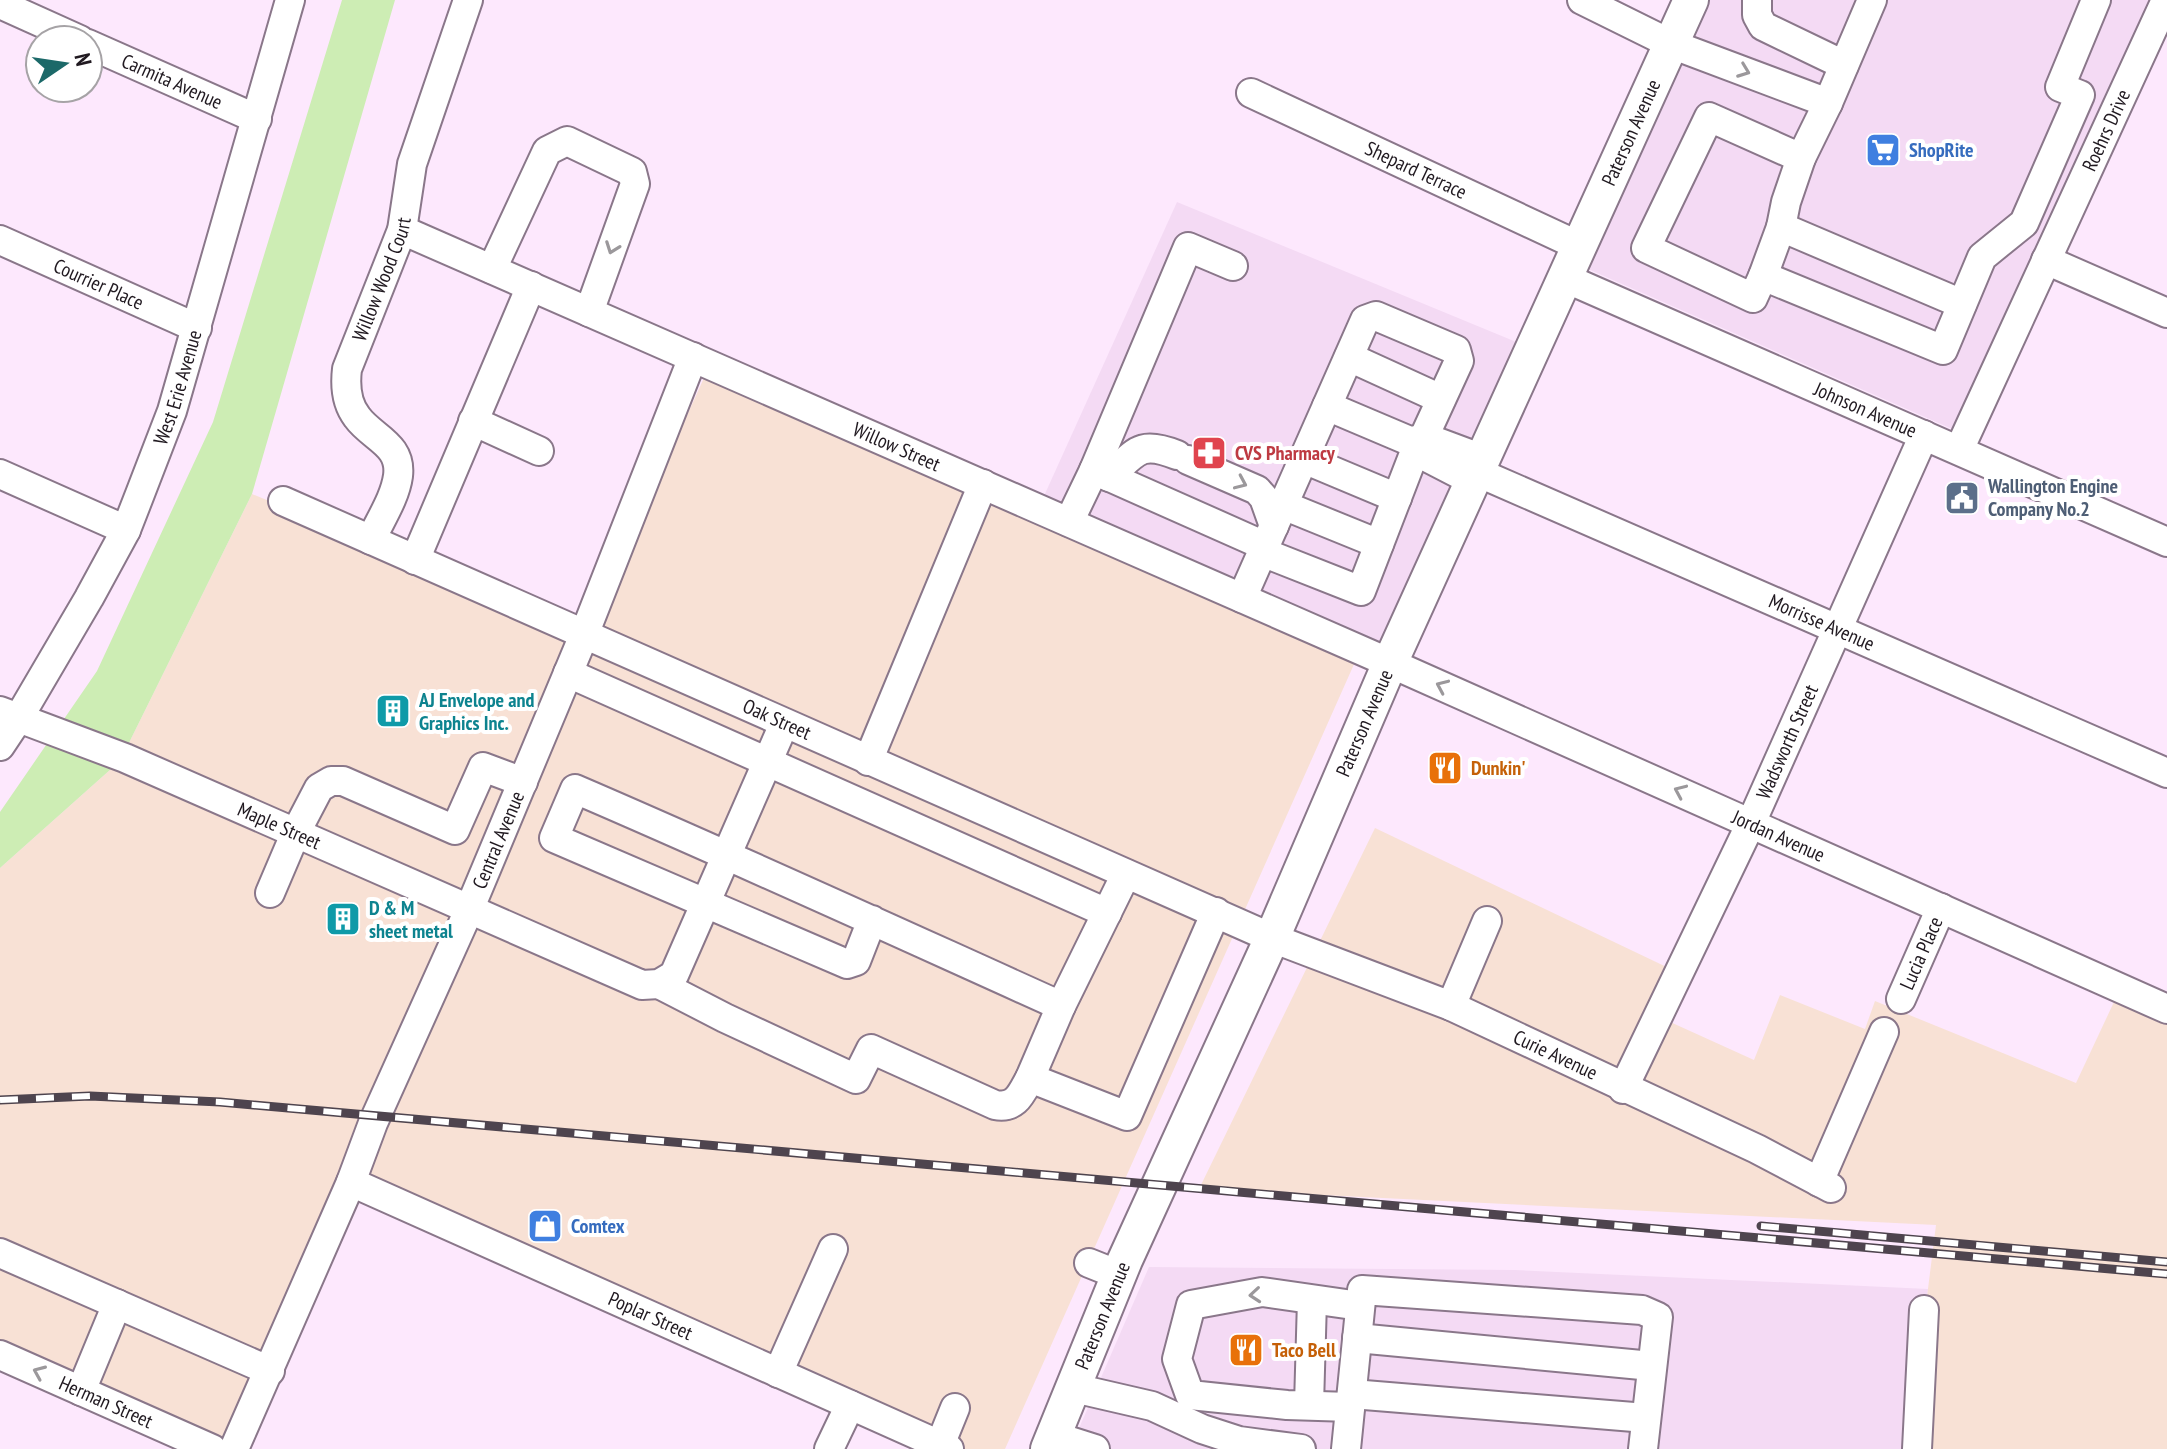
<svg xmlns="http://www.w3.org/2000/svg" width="2167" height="1449" font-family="'PT Sans Narrow',sans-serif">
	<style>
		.built { fill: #f4daf4 }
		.industrial { fill: #f8e1d5 }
		.green { fill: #cdedb4 }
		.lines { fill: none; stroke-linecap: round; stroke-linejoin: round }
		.minor-casing { stroke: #8a778a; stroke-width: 32 }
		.major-casing { stroke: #8a778a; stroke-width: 38 }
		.minor { stroke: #fff; stroke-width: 28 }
		.major { stroke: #fff; stroke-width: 34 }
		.rail-casing { stroke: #4e444e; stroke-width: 9 }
		.rail { stroke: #fff; stroke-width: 6; stroke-dasharray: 18; stroke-linecap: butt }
		.oneway { stroke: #9b989b }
		.labels { text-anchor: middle; stroke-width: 8; stroke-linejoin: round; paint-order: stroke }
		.street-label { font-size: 20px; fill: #201920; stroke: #fff }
		.shop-label { font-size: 20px; font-weight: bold; fill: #366cbe; stroke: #fff; text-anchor: start }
		.health-label { font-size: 20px; font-weight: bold; fill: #be3a42; stroke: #fff; text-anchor: start }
		.service-label { font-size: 20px; font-weight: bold; fill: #4e5e75; stroke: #fff; text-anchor: start }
		.culture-label { font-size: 20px; font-weight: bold; fill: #0d838f; stroke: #fff; text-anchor: start }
		.food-label { font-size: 20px; font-weight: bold; fill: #c56008; stroke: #fff; text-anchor: start }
	</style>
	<rect width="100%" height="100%" fill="#fde8fd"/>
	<!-- built -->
	<g class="built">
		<path d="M1691 0H2166L1966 435 1572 262Z"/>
		<path d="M1177 202 1533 349 1390 663 1044 496Z"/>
		<path d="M1149 1267 1515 1270 1928 1289 1911 1424 1903 1449H1070Z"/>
	</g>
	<!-- industrial -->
	<g class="industrial">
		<path d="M708 369 1359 653 1005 1449H939L347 1192 241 1449 0 1359V868L120 761 252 494 589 632Z"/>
		<path d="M1375 828 1677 972 1657 1016 1754 1060 1780 995 1865 1029 1875 1001 2076 1083 2121 987 2167 1006V1449H1903L1911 1424 1936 1225 1199 1189Z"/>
	</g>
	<!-- green -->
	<path class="green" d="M342 0H395L252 494 120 761 0 868V812L97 671 213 422Z"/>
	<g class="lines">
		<!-- minor casing -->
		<g class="minor-casing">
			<g id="minor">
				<path d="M1582 0 1671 44 1828 103"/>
				<path d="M1757 0V15L1763 26 1844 65"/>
				<path d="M1872 0 1828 103 1801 158 1709 117 1646 248 1753 298 1763 276 1943 350 1982 257 2024 223 2080 95 2060 87 2096 0"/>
				<path d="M0 4 80 40"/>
				<path id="s1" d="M88 44 257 119"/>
				<path id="s2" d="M1251 93 1579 246"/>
				<path d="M1781 227 1786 202 1801 158"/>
				<path id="s3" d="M402 230 1390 663 2167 1009"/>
				<path id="s4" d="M0 240 197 328"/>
				<path d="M2046 260 2167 313"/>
				<path d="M492 269 547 151 567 141 632 172 635 184 589 312"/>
				<path d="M1763 276 1781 227 1962 304"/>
				<path id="s5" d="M1565 278 2167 542"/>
				<path d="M1349 357 1441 399"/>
				<path d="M1327 406 1412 442"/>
				<path d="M473 421 539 451"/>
				<path d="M1424 437 1483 459"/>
				<path id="s6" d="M1959 450 2166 0"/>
				<path d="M1415 451 1473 481"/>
				<path d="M1304 459 1397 498"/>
				<path d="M1188 460 1257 490 1264 498 1274 526"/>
				<path d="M1094 470 1188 247 1233 266"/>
				<path id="s7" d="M1477 472 2167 773"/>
				<path d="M0 474 126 530"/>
				<path d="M1109 477C1136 452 1139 440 1177 455"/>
				<path id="s8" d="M283 501 1272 938 1451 1006 1757 1149 1831 1188"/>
				<path d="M1283 505 1379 544"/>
				<path d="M1069 522 1094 470 1265 546"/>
				<path id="s9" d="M371 540C380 520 395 498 398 476 402 444 372 438 357 417 346 403 345 386 347 369L402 230 412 164 468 0"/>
				<path d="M415 560 531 286"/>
				<path d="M1242 598 1365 320 1376 316 1456 350 1459 361 1424 437 1412 442 1415 451 1361 591 1262 552"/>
				<path d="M568 673 1107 913"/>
				<path id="s10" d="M0 711 125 758 642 985 659 984 674 975 784 724"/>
				<path id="s11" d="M0 746 18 719 89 598 126 530 140 494 172 411 290 0"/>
				<path d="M868 761 983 484"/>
				<path d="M270 893 296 832 319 788 331 781H343L455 830 483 767 523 782"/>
				<path d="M872 920 856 961 847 964 554 838 575 789C738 859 899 933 1061 1006L1126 874"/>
				<path d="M659 984 725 1018 856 1079 871 1049 995 1105C1016 1109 1021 1094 1030 1078L1127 1116 1216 912"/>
				<path id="s12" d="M1901 999 1941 908"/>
				<path d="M1451 1006 1487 921"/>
				<path d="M1030 1078 1061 1006"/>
				<path id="s13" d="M1623 1089 1751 823 1924 435"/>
				<path id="s14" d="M351 1182 949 1449"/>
				<path d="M1819 1182 1884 1032"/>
				<path d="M0 1253 270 1371"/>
				<path d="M1089 1263 1119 1275"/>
				<path d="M1357 1338 1652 1366"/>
				<path id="s15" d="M0 1355 212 1449"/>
				<path d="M778 1373 833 1249"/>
				<path d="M1074 1388 1152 1406 1202 1429 1239 1441 1301 1449"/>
				<path d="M81 1391 117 1304"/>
				<path d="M1352 1394 1646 1418"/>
				<path d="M1309 1405 1312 1300"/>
				<path d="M1350 1407 1287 1405 1190 1395 1177 1359 1191 1305 1262 1292 1360 1306"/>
				<path d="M1054 1436 1095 1449"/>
				<path d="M940 1445 955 1408"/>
				<path id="s16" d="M234 1449 351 1182 373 1123 469 910 584 635 693 357"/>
				<path d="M829 1449 850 1405"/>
				<path d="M1346 1449 1362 1290 1642 1310 1658 1317 1643 1449"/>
				<path d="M1917 1449 1924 1310"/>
			</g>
		</g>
		<!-- major casing -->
		<g class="major-casing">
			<g id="major">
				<path id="s17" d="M1048 1449 1125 1260 1272 938 1390 663 1691 0"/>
			</g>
		</g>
		<!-- minor -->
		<use href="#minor" class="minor"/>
		<!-- major -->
		<use href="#major" class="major"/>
		<!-- rail casing -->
		<g class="rail-casing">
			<g id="rail">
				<path d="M0 1100 90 1096 220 1102 2167 1274"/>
				<path d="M1761 1226 2167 1262"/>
			</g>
		</g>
		<!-- rail -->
		<use href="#rail" class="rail"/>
	</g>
	<!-- one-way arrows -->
	<defs><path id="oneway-chevron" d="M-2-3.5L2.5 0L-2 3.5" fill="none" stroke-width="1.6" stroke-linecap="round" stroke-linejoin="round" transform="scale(2)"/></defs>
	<g class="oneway">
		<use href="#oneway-chevron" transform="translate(1744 71) rotate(21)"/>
		<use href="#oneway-chevron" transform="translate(612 248) rotate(110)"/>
		<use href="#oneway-chevron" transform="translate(1241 483) rotate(24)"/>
		<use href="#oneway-chevron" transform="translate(1442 686) rotate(-156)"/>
		<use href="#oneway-chevron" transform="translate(1680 791) rotate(-156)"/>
		<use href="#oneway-chevron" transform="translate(1255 1295) rotate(175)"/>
		<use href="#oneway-chevron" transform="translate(39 1372) rotate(-157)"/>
	</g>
	<!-- icons -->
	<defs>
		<g id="supermarket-square" transform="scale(1.8)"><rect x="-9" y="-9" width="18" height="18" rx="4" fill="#3f7fe0" stroke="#fff"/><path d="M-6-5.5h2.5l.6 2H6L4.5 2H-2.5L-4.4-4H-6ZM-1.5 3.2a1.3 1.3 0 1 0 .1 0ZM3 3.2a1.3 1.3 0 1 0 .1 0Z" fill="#fff"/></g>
		<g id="pharmacy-square" transform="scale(1.8)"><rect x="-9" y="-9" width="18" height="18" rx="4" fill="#e0444e" stroke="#fff"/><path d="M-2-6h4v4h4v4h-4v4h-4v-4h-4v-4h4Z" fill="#fff"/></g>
		<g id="civic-square" transform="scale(1.8)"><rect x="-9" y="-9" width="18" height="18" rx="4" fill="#5c6f8a" stroke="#fff"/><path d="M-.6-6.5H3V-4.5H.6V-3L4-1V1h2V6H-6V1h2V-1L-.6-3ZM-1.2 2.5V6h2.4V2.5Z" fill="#fff"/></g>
		<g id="building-square" transform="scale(1.8)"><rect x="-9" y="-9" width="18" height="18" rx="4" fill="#0f9aa8" stroke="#fff"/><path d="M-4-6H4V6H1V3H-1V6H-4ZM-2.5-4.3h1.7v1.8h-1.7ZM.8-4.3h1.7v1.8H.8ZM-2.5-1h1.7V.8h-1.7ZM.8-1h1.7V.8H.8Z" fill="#fff"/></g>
		<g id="restaurant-square" transform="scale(1.8)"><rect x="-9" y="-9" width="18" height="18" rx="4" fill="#e8710a" stroke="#fff"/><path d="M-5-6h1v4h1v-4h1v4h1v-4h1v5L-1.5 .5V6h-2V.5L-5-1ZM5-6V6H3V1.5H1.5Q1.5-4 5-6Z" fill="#fff"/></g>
		<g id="shop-square" transform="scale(1.8)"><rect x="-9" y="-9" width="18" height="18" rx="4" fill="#3f7fe0" stroke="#fff"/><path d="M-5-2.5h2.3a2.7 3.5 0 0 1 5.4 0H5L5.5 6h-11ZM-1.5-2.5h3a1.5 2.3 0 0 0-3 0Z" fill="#fff"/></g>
	</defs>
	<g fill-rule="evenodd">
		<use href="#supermarket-square" x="1883" y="150"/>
		<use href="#pharmacy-square" x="1209" y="453"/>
		<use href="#civic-square" x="1962" y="498"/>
		<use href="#building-square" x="393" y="711"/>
		<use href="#restaurant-square" x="1445" y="768"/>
		<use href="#building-square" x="343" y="919"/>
		<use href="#shop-square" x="545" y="1226"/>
		<use href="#restaurant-square" x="1246" y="1350"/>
	</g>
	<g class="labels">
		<!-- street labels -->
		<g class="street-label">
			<text dy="7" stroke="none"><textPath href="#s1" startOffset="92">Carmita Avenue</textPath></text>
			<text dy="7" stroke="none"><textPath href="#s6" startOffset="352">Roehrs Drive</textPath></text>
			<text dy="7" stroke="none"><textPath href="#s17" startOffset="1440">Paterson Avenue</textPath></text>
			<text dy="7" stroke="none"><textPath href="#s2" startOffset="182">Shepard Terrace</textPath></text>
			<text dy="7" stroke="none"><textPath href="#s9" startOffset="292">Willow Wood Court</textPath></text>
			<text dy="7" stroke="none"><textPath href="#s4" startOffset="108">Courrier Place</textPath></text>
			<text dy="7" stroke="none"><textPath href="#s11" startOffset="402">West Erie Avenue</textPath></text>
			<text dy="7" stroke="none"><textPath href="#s5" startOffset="328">Johnson Avenue</textPath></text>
			<text dy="7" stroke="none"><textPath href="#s3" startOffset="540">Willow Street</textPath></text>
			<text dy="7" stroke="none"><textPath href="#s7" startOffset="376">Morrisse Avenue</textPath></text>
			<text dy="7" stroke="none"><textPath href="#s8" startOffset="540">Oak Street</textPath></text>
			<text dy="7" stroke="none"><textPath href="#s17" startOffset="792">Paterson Avenue</textPath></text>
			<text dy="7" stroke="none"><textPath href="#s13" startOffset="384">Wadsworth Street</textPath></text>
			<text dy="7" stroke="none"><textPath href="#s10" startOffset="302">Maple Street</textPath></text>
			<text dy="7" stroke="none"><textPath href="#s3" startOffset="1504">Jordan Avenue</textPath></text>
			<text dy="7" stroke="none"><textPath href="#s16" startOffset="664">Central Avenue</textPath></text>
			<text dy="7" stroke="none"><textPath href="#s12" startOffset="50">Lucia Place</textPath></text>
			<text dy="7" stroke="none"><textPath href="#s8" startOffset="1388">Curie Avenue</textPath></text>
			<text dy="7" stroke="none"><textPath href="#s17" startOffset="144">Paterson Avenue</textPath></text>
			<text dy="7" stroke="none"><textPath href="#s14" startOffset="328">Poplar Street</textPath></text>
			<text dy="7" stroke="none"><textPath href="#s15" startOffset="116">Herman Street</textPath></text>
		</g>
		<!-- shop labels -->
		<g class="shop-label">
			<text x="1909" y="157">ShopRite</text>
			<text x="571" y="1233">Comtex</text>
		</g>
		<!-- health labels -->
		<g class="health-label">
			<text x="1235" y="460">CVS Pharmacy</text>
		</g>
		<!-- service labels -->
		<g class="service-label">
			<text x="1988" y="493">Wallington Engine<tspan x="1988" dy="23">Company No.2</tspan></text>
		</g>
		<!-- culture labels -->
		<g class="culture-label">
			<text x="419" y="707">AJ Envelope and<tspan x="419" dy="23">Graphics Inc.</tspan></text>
			<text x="369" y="915">D &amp; M<tspan x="369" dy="23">sheet metal</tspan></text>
		</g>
		<!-- food labels -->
		<g class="food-label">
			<text x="1471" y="775">Dunkin'</text>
			<text x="1272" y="1357">Taco Bell</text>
		</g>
	</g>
	<!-- north arrow -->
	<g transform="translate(64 64) rotate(77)"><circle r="38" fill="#ffffff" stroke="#a6a3a6" stroke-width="2"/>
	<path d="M0-6L14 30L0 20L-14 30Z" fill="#1c6969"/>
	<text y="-12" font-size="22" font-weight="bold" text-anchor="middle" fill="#201920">N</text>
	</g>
</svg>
